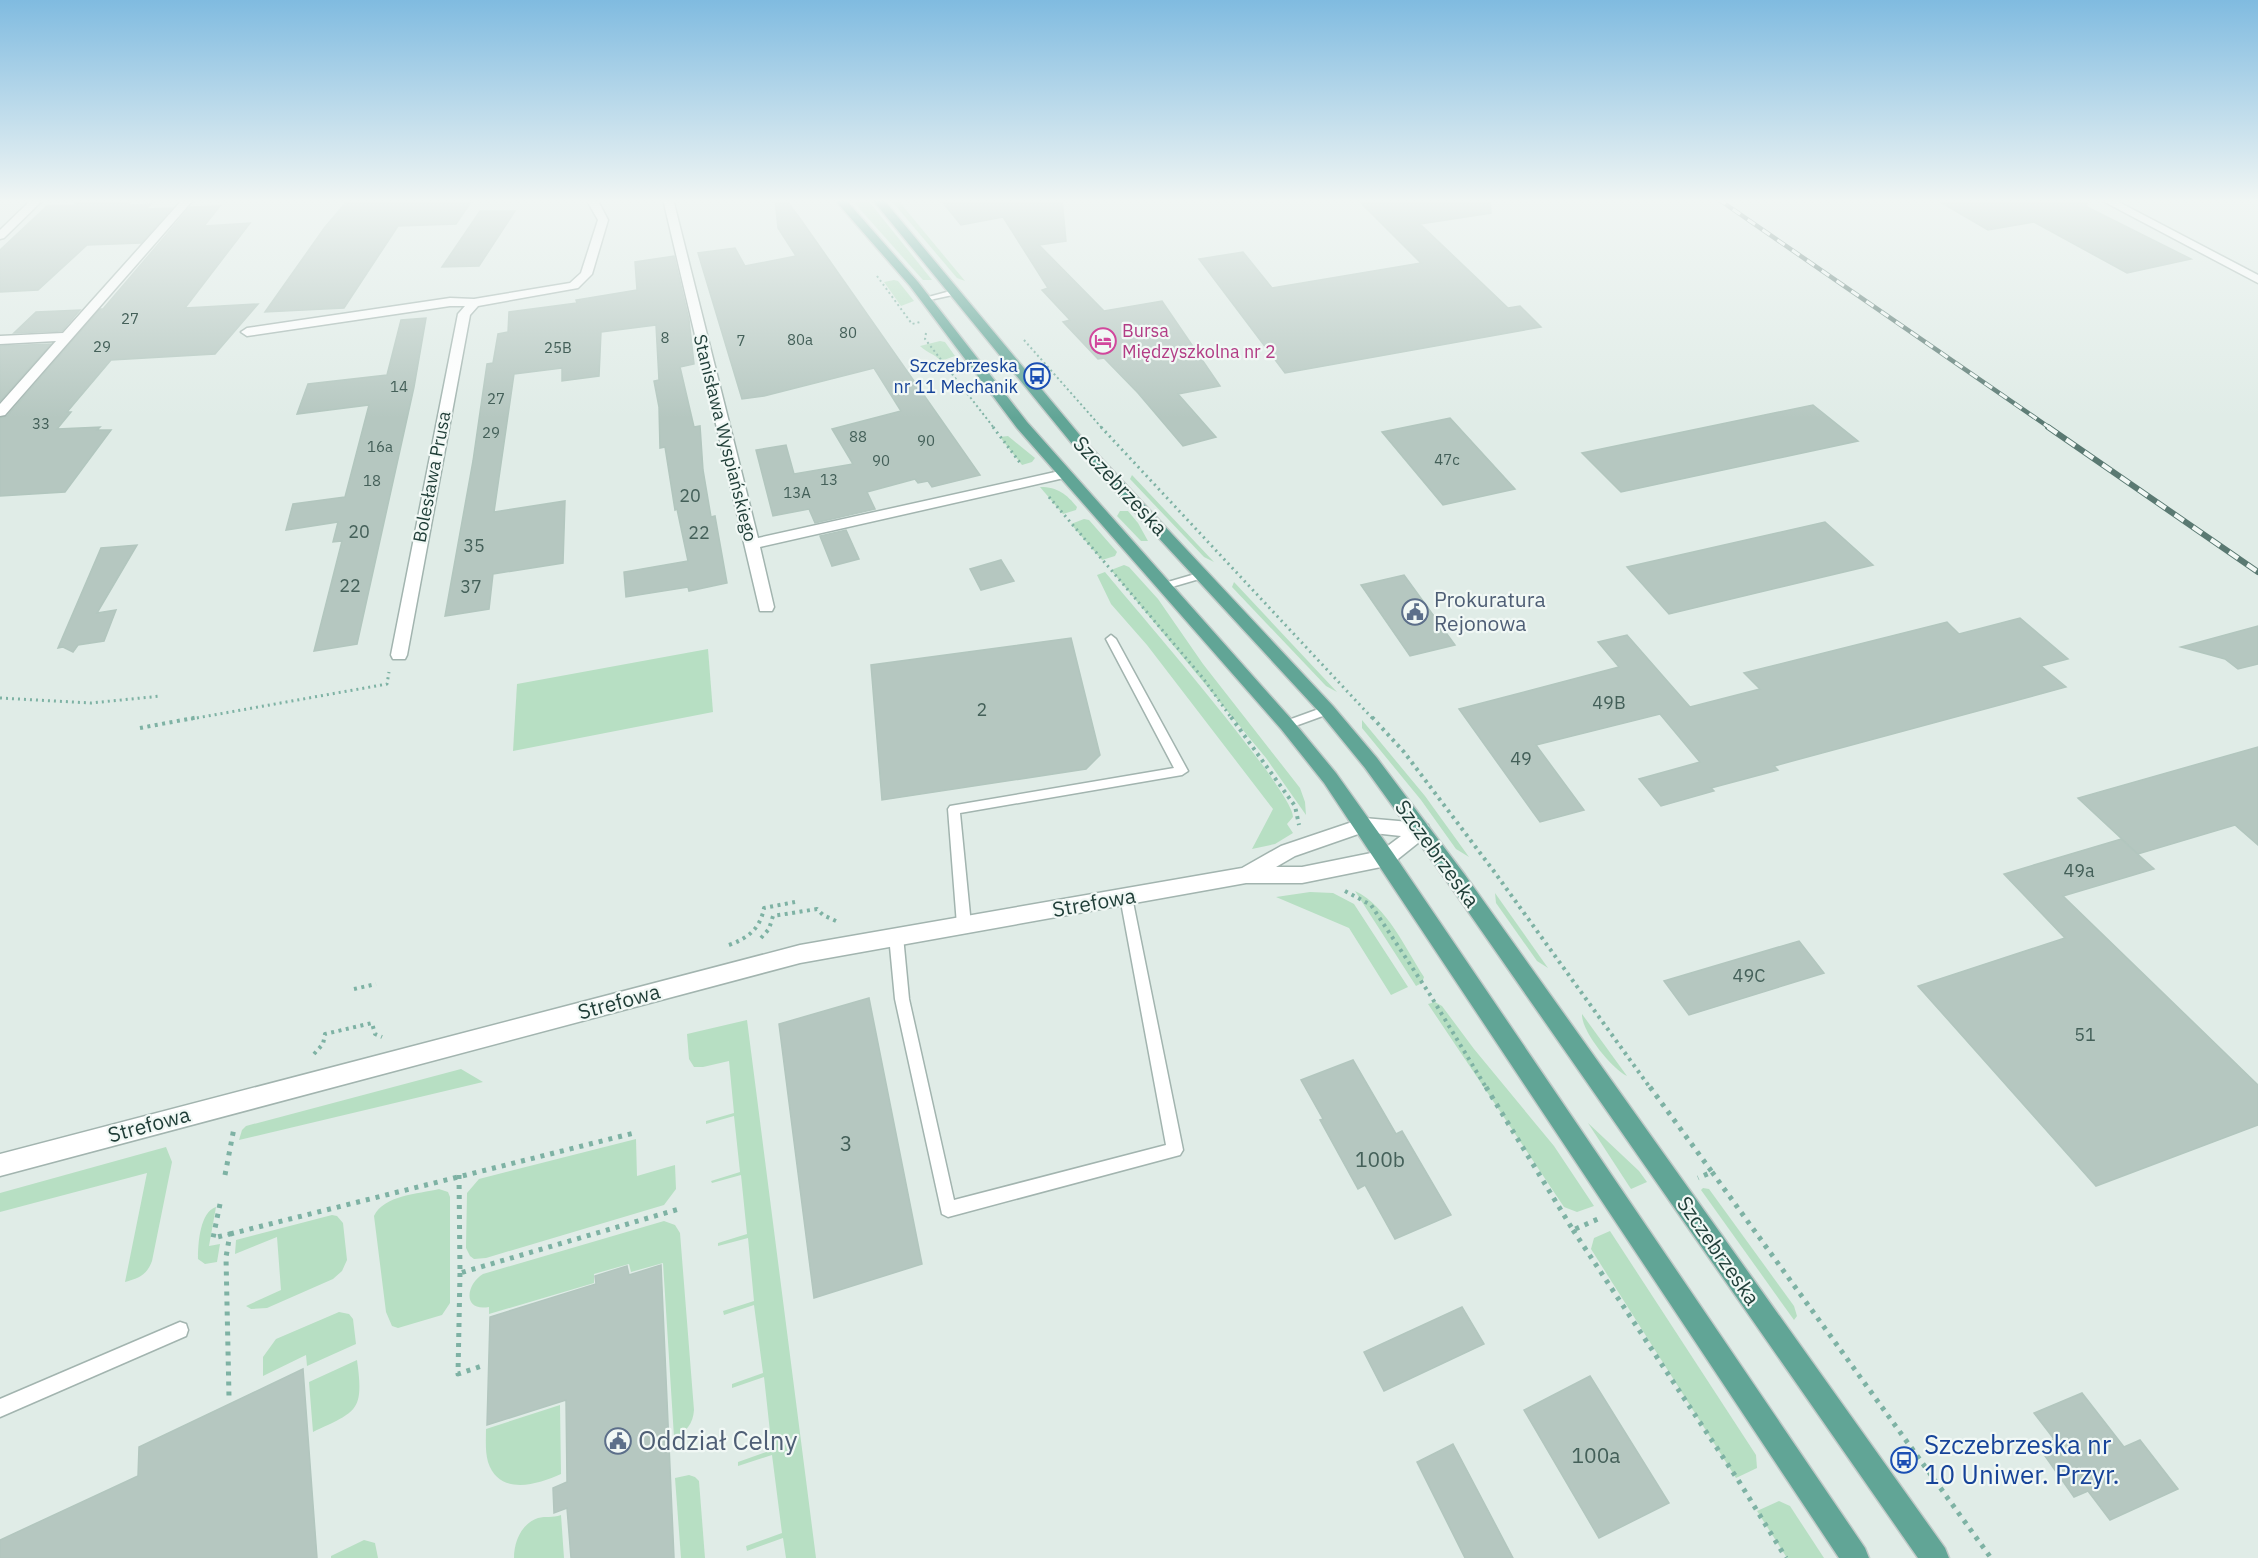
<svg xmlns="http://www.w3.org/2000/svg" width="2258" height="1558" font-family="'IBM Plex Sans',sans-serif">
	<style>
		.green { fill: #b7dfc3 }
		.building { fill: #b5c7c0; stroke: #b2c6be; stroke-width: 1.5 }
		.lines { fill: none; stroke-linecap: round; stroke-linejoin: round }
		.lane-casing { stroke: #a2b4af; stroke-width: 3 }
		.street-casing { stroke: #a2b4af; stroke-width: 3 }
		.primary-casing { stroke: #c0c9c7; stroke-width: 3 }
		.path-far3 { stroke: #7eb2a4; stroke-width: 2; stroke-dasharray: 2 3; stroke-linecap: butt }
		.path-far2 { stroke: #7eb2a4; stroke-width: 3; stroke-dasharray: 2 4; stroke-linecap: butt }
		.path-far1 { stroke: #7eb2a4; stroke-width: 4; stroke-dasharray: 3 4.5; stroke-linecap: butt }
		.path { stroke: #7eb2a4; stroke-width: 5; stroke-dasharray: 4 6; stroke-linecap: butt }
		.lane { fill: #fff; fill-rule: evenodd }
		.street { fill: #fff; fill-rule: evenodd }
		.primary { fill: #61a596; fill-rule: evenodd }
		.rail-far1-casing { stroke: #5a7972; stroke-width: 4.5 }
		.rail-casing { stroke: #5a7972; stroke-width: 6 }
		.rail-far1 { stroke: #f1f8f5; stroke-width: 3; stroke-dasharray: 9; stroke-linecap: butt }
		.rail { stroke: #f1f8f5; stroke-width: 4; stroke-dasharray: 11; stroke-linecap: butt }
		.labels { text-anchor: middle; stroke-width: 4.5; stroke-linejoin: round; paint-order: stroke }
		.far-number-label { font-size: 15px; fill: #446059 }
		.far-hotel-label { font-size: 18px; fill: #b23c85; stroke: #f1f8f5; text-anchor: start }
		.far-transit-label { font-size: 18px; fill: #164399; stroke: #f1f8f5; text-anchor: end }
		.far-street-label { font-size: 18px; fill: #1f3d37; stroke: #f1f8f5 }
		.number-label { font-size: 18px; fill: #446059 }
		.street-label { font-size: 21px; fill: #1f3d37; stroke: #f1f8f5 }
		.service-label { font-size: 21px; fill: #4e5e75; stroke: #f1f8f5; text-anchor: start }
		.near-number-label { font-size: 21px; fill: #446059 }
		.near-service-label { font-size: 26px; fill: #4e5e75; stroke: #f1f8f5; text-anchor: start }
		.near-transit-label { font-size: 26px; fill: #164399; stroke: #f1f8f5; text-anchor: start }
	</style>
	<rect width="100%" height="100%" fill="#e0ece7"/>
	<!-- green -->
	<g class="green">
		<path d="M851 199H867L932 280H923Z"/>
		<path d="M890 199H897L965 281 957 278Z"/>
		<path d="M894 280 898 281 914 301 901 306 884 282Z"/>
		<path d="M940 341 945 342 955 356 941 361C935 354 927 353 920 346Z"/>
		<path d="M1008 436 1035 458 1032 462 1022 465 1000 437Z"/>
		<path d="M1132 475 1214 562 1204 557 1130 479Z"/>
		<path d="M1040 487C1058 487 1066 494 1077 507L1076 510 1063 514Z"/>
		<path d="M1120 511H1128L1138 523 1148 541H1141L1117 516Z"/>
		<path d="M1084 519 1089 520 1117 552 1115 556 1102 560 1071 524Z"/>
		<path d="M1124 565 1129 567 1158 599 1203 664 1300 788 1305 802 1306 815 1266 758 1111 570Z"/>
		<path d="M1105 572C1132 605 1294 791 1293 817L1287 824 1293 833 1275 844 1252 849 1273 809 1147 645 1111 604 1097 575Z"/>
		<path d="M1234 582 1337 692 1326 686 1232 587Z"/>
		<path d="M708 649 713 712 513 751 517 684Z"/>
		<path d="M1362 720 1425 796 1469 857 1456 849 1421 800 1362 728Z"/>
		<path d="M1355 891C1387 906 1405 948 1424 977L1422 983 1416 986Z"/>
		<path d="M1310 892 1333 893 1354 904 1408 987 1391 995 1349 928 1276 897Z"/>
		<path d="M1495 893 1548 968 1537 961 1496 903Z"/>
		<path d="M1435 1002 1442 1006 1474 1049 1554 1146 1594 1206 1577 1212 1564 1207 1428 1004Z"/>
		<path d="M1582 1014 1627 1076C1612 1069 1581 1031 1582 1014Z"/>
		<path d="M747 1020 816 1558H786L783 1538 747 1551 746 1546 782 1533 772 1455 738 1466V1462L772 1450 764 1377 732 1388V1384L763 1373 754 1305 724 1315 723 1311 754 1301 748 1238 718 1246V1243L747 1234 741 1175 712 1183 711 1181 740 1172 734 1116 706 1124V1121L734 1113 729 1061 703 1067H694L689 1059 687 1034Z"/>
		<path d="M461 1069 483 1082 239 1140 242 1130 246 1126Z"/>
		<path d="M1588 1123 1639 1171 1647 1182 1631 1189Z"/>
		<path d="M636 1139 637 1176 675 1165 676 1189 664 1205 486 1258 474 1259 470 1256 466 1248 467 1193 479 1179Z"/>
		<path d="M166 1147 172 1162 152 1261C147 1275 139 1278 125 1282L147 1173 0 1212V1193Z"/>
		<path d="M1703 1188 1709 1189 1794 1306 1797 1316 1794 1320 1701 1190Z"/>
		<path d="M439 1189 448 1192 450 1197V1303L442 1315 398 1328 392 1326 386 1312 374 1216C384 1195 418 1194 439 1189Z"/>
		<path d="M216 1207 209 1246 220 1244 217 1262 205 1264 198 1259C198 1243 200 1212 216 1207Z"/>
		<path d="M332 1215 337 1216 343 1223 347 1260 342 1271 333 1279 267 1308 251 1309 246 1306 281 1290 277 1237 235 1254 236 1240Z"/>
		<path d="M664 1221 675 1225 680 1233 694 1410C693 1424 686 1432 674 1437L663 1263 631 1272 629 1264 594 1274V1283L489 1314V1307C462 1312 466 1284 483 1274Z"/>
		<path d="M1610 1231 1756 1455 1757 1468 1736 1478 1591 1249 1594 1238Z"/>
		<path d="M339 1312 349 1314 353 1319 356 1344 307 1366 306 1355 263 1376V1357L276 1339Z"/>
		<path d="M357 1360C364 1411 358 1411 313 1432L309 1382Z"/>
		<path d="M560 1405 561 1474C537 1485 499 1496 488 1462 485 1451 486 1440 486 1429Z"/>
		<path d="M689 1475 695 1477 699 1481 705 1558H681L675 1478Z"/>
		<path d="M1779 1501 1790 1506 1824 1558H1787L1757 1511Z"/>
		<path d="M561 1515 564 1558H514C514 1542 521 1524 538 1518 546 1516 552 1518 561 1515Z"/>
		<path d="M364 1540 375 1543 378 1558H331V1556Z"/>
	</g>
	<!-- building -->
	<g class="building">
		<path d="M79 199H127L124 202H130L128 205 151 204 146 209 172 208 141 243 87 245 38 290 0 292V250L47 206 74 205Z"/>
		<path d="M349 199H473L456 224 398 226 344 308 265 312 325 227Z"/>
		<path d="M775 199H785L799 217 980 475 932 487 928 481 918 483 915 479 867 492 875 509 815 523 809 509 773 516 756 450 786 445 794 474 853 464 832 429 901 411 874 368 764 396 742 399 698 253 735 248 745 266 796 256 778 228Z"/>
		<path d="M940 199H1062L1066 241 1039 245 1104 311 1162 301 1220 386 1178 394 1216 437 1183 446 1138 393 1104 358 1098 359 1063 322 1070 320 1042 290 1048 288 1003 217 961 225Z"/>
		<path d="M1357 199H1490L1491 213 1420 224 1508 308 1520 306 1541 327 1285 373 1199 259 1243 252 1272 288 1421 263Z"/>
		<path d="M1935 199H2087V207L2191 259 2127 273 2034 222 1988 230Z"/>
		<path d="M220 206 204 226 250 223 185 308 258 304 215 354 111 360 67 412H71L57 429 100 427 97 430H111L65 492 0 496V418L7 416 100 309H103L190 207Z"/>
		<path d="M480 211H515L479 266 442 267Z"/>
		<path d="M674 256 689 320 694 364 680 367 694 427 700 426 703 470 711 517 715 516 727 583 689 591 688 587 626 597 624 572 688 561 677 509 675 510 665 447 660 448 659 407 654 381 659 380 656 325 601 332 599 376 562 381V368L514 374 494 512 565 501 563 563 493 574 489 609 445 616 473 461 487 364 493 363 498 334 508 332 509 312 577 303 576 300 637 290 635 262Z"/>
		<path d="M80 310 62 331 14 333 36 312Z"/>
		<path d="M426 318 414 387 357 644 314 651 342 541 333 542 338 522 286 530 293 504 345 497 369 405 297 414 308 384 387 375 401 320Z"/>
		<path d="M51 344 0 401V346Z"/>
		<path d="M1813 405 1858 441 1621 492 1582 453Z"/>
		<path d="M1450 418 1515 489 1443 505 1382 432Z"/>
		<path d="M1825 522 1873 565 1669 614 1627 567Z"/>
		<path d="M846 530 859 559 832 566 820 536Z"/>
		<path d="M137 545 97 613 116 610 104 641 78 645 73 652 63 647 58 648 101 548Z"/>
		<path d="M1001 560 1014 581 981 590 970 569Z"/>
		<path d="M1404 575 1455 645 1410 656 1361 585Z"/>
		<path d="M2020 618 2068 659 2041 666 2066 687 1774 766 1778 770 1711 788 1714 791 1661 806 1639 779 1700 762 1660 714 1536 745 1584 810 1540 822 1459 709 1619 667 1598 642 1627 635 1690 707 1760 689 1744 673 1947 622 1959 634Z"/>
		<path d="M2258 626V664L2238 669 2225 659 2181 647Z"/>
		<path d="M1071 638 1100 755 1086 769 882 800 871 665Z"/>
		<path d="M2258 747V845L2235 825 2138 854 2078 798Z"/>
		<path d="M2121 839 2154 869 2063 896 2258 1085V1125L2096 1186 1918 986 2065 938 2004 874Z"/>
		<path d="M1799 941 1824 973 1689 1015 1664 981Z"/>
		<path d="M869 998 922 1264 814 1298 779 1024Z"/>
		<path d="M1353 1060 1396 1134 1402 1131 1451 1215 1395 1239 1365 1185 1358 1189 1320 1120 1323 1119 1301 1080Z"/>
		<path d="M661 1265 674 1558H571L567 1508 554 1513 553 1488 567 1482 566 1400 487 1425 490 1317 596 1284 595 1276 627 1266 629 1275Z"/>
		<path d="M1462 1307 1484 1344 1384 1391 1364 1352Z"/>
		<path d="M303 1369 317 1558H0V1540L138 1476 139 1447Z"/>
		<path d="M1590 1376 1669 1503 1599 1538 1524 1410Z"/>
		<path d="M2082 1393 2124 1447 2140 1440 2178 1489 2110 1520 2088 1491 2074 1497 2038 1446 2054 1439 2034 1413Z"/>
		<path d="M1453 1444 1513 1558H1465L1417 1462Z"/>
	</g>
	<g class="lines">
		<!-- lane casing -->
		<g class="lane-casing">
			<g id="lane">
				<path d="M954 290H957V294L925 301 921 299Z"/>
				<path d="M1202 572 1206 573 1207 575 1206 577 1165 589 1160 586 1161 584Z"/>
				<path d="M1111 635 1116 639 1188 771 1182 775 960 813 971 925 969 929 964 931 959 929 957 925 948 809 950 806 1174 768 1106 639Z"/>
				<path d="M1327 706 1333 710 1331 713 1287 729 1281 725 1283 722Z"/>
				<path d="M1126 892 1131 893 1132 897 1183 1150 1180 1155 948 1217 942 1214 895 999 889 936 891 932 896 930 901 932 903 936 909 999 954 1200 1166 1145 1120 897 1121 893Z"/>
				<path d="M180 1322 186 1324 188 1330 186 1336 0 1417V1399Z"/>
			</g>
		</g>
		<!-- street casing -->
		<g class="street-casing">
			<g id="street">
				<path d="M32 199H44L4 238 0 239V230Z"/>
				<path d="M183 199H194L5 415 0 416V404L56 341 0 344V336L63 333Z"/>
				<path d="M586 199H597L608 220 592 274 578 288 478 306 470 315 407 655 405 659H393L391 655 458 314 465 306H450L247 336 241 332 247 328 450 298 474 299 570 283 581 273 598 220Z"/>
				<path d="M663 199H673L758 538 1064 470 1071 474 1064 478 760 547 774 607 772 611H760Z"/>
				<path d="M2099 199H2113L2258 275V283Z"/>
				<path d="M1364 818 1421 823 1428 825 1430 830 1428 835 1393 863 1386 866 1302 883H1246L800 963 0 1176V1154L800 945 1242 868 1281 846ZM1364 832 1401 836 1381 851 1302 867H1276L1295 856Z"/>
			</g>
		</g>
		<!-- primary casing -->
		<g class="primary-casing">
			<g id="primary">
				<path d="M834 199H845L918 282 1027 422 1293 721 1336 773 1393 853 1865 1548 1869 1558H1839L1324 783 1281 729 1017 428 910 286Z"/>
				<path d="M872 199H883L1083 439 1333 706 1377 758 1465 875 1945 1548 1949 1558H1918L1451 887 1365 768 1321 714 1073 445Z"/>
			</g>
		</g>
		<!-- path-far3 -->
		<g class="path-far3">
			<path d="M616 201 627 199"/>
			<path d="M877 276 912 324 920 322"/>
			<path d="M926 333 925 339 994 428"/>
			<path d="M1024 340 1102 428"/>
		</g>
		<!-- path-far2 -->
		<g class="path-far2">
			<path d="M993 427 1021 464"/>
			<path d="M1101 427 1373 719"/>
			<path d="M1049 497 1203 678 1232 719"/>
			<path d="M0 698 91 703 161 696"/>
			<path d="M191 719 387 684 389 672"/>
		</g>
		<!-- path-far1 -->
		<g class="path-far1">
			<path d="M1231 717 1295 806 1299 825"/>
			<path d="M1372 717 1404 752 1493 870 1651 1089"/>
			<path d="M140 728 199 717"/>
			<path d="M1345 891 1371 905 1429 993 1487 1089"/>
			<path d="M761 938 769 929 773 916 817 909 823 915 838 922"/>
			<path d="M729 945C748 938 760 929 764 908L795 902"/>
			<path d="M354 989 376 984"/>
			<path d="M314 1054 323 1044 325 1034 372 1023 375 1034 382 1037"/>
		</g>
		<!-- path -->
		<g class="path">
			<path d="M1486 1087 1573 1230 1598 1219"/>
			<path d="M1650 1087 1712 1172 1698 1178"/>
			<path d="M1712 1172 1991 1558"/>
			<path d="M225 1175 234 1128"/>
			<path d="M459 1175 460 1273 679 1209"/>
			<path d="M220 1204 213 1238 230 1234 226 1257 229 1397"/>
			<path d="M1573 1230 1740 1483 1786 1558"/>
			<path d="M230 1234 634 1133"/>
			<path d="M460 1273 458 1374 482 1366"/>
		</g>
		<!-- lane -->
		<use href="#lane" class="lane"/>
		<!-- street -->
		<use href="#street" class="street"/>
		<!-- primary -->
		<use href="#primary" class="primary"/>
		<!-- rail-far1 casing -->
		<g class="rail-far1-casing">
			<path id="rail-far1" d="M1718 199 2050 428"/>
		</g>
		<!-- rail casing -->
		<g class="rail-casing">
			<path id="rail" d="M2048 427 2258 572"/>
		</g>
		<!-- rail-far1 -->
		<use href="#rail-far1" class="rail-far1"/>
		<!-- rail -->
		<use href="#rail" class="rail"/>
	</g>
	<!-- sky -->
	<linearGradient id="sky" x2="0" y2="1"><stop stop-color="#80bbe0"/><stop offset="0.48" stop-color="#f1f6f4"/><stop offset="1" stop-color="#f1f6f4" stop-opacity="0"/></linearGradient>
	<rect width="2258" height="418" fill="url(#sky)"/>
	<!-- icons -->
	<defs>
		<g id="hotel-ring" transform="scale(1.35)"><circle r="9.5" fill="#f1f8f5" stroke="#d1479c" stroke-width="1.5"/><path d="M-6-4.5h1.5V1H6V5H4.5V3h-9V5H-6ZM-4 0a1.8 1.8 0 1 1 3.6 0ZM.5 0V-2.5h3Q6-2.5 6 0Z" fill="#d1479c"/></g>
		<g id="bus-ring" transform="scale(1.35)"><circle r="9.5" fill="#f1f8f5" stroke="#1a4fb4" stroke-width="1.5"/><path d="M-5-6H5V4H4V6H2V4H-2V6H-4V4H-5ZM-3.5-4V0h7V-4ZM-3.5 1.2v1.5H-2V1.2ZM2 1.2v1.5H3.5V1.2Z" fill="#1a4fb4"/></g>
		<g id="civic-ring" transform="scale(1.35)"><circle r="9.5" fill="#f1f8f5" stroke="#5c6f8a" stroke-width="1.5"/><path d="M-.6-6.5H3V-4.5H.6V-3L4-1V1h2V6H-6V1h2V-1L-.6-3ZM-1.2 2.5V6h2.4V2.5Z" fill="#5c6f8a"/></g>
	</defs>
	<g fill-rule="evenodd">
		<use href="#hotel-ring" x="1103" y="341"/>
		<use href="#bus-ring" x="1037" y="376"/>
		<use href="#civic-ring" x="1415" y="612"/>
		<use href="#civic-ring" x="618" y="1441"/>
		<use href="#bus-ring" x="1904" y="1460"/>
	</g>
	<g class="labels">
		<!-- far-number labels -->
		<g class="far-number-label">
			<text x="130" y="324">27</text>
			<text x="848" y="338">80</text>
			<text x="665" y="343">8</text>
			<text x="800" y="345">80a</text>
			<text x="741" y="346">7</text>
			<text x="102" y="352">29</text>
			<text x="558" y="353">25B</text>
			<text x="399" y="392">14</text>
			<text x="496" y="404">27</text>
			<text x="41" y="429">33</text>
			<text x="491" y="438">29</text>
			<text x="858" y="442">88</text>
			<text x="926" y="446">90</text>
			<text x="380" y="452">16a</text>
			<text x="1447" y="465">47c</text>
			<text x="881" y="466">90</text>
			<text x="829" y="485">13</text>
			<text x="372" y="486">18</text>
			<text x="797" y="498">13A</text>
		</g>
		<!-- far-hotel labels -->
		<g class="far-hotel-label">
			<text x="1122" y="337">Bursa<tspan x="1122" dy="21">Międzyszkolna nr 2</tspan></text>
		</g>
		<!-- far-transit labels -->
		<g class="far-transit-label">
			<text x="1018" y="372">Szczebrzeska<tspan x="1018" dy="21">nr 11 Mechanik</tspan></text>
		</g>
		<!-- far-street labels -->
		<g class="far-street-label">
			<text transform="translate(725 438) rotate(76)" y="6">Stanisława Wyspiańskiego</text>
			<text transform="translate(432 477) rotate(-79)" y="6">Bolesława Prusa</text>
		</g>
		<!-- number labels -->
		<g class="number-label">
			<text x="690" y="502">20</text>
			<text x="359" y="538">20</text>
			<text x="699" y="539">22</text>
			<text x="474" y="552">35</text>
			<text x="350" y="592">22</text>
			<text x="471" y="593">37</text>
			<text x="1609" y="709">49B</text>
			<text x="982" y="716">2</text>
			<text x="1521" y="765">49</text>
			<text x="2079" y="877">49a</text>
			<text x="1749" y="982">49C</text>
			<text x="2085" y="1041">51</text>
		</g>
		<!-- street labels -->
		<g class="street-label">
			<text transform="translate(1120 486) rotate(47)" y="7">Szczebrzeska</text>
			<text transform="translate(1437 854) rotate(54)" y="7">Szczebrzeska</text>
			<text transform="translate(1094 903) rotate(-10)" y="7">Strefowa</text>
			<text transform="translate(619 1002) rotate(-15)" y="7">Strefowa</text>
			<text transform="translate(149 1125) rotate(-15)" y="7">Strefowa</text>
			<text transform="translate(1718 1251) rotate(55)" y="7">Szczebrzeska</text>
		</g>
		<!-- service labels -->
		<g class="service-label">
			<text x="1434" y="607">Prokuratura<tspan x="1434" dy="24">Rejonowa</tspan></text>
		</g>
		<!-- near-number labels -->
		<g class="near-number-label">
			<text x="846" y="1151">3</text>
			<text x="1380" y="1167">100b</text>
			<text x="1596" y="1463">100a</text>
		</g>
		<!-- near-service labels -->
		<g class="near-service-label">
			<text x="638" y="1450">Oddział Celny</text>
		</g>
		<!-- near-transit labels -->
		<g class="near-transit-label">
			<text x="1924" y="1454">Szczebrzeska nr<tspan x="1924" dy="30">10 Uniwer. Przyr.</tspan></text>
		</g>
	</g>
</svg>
